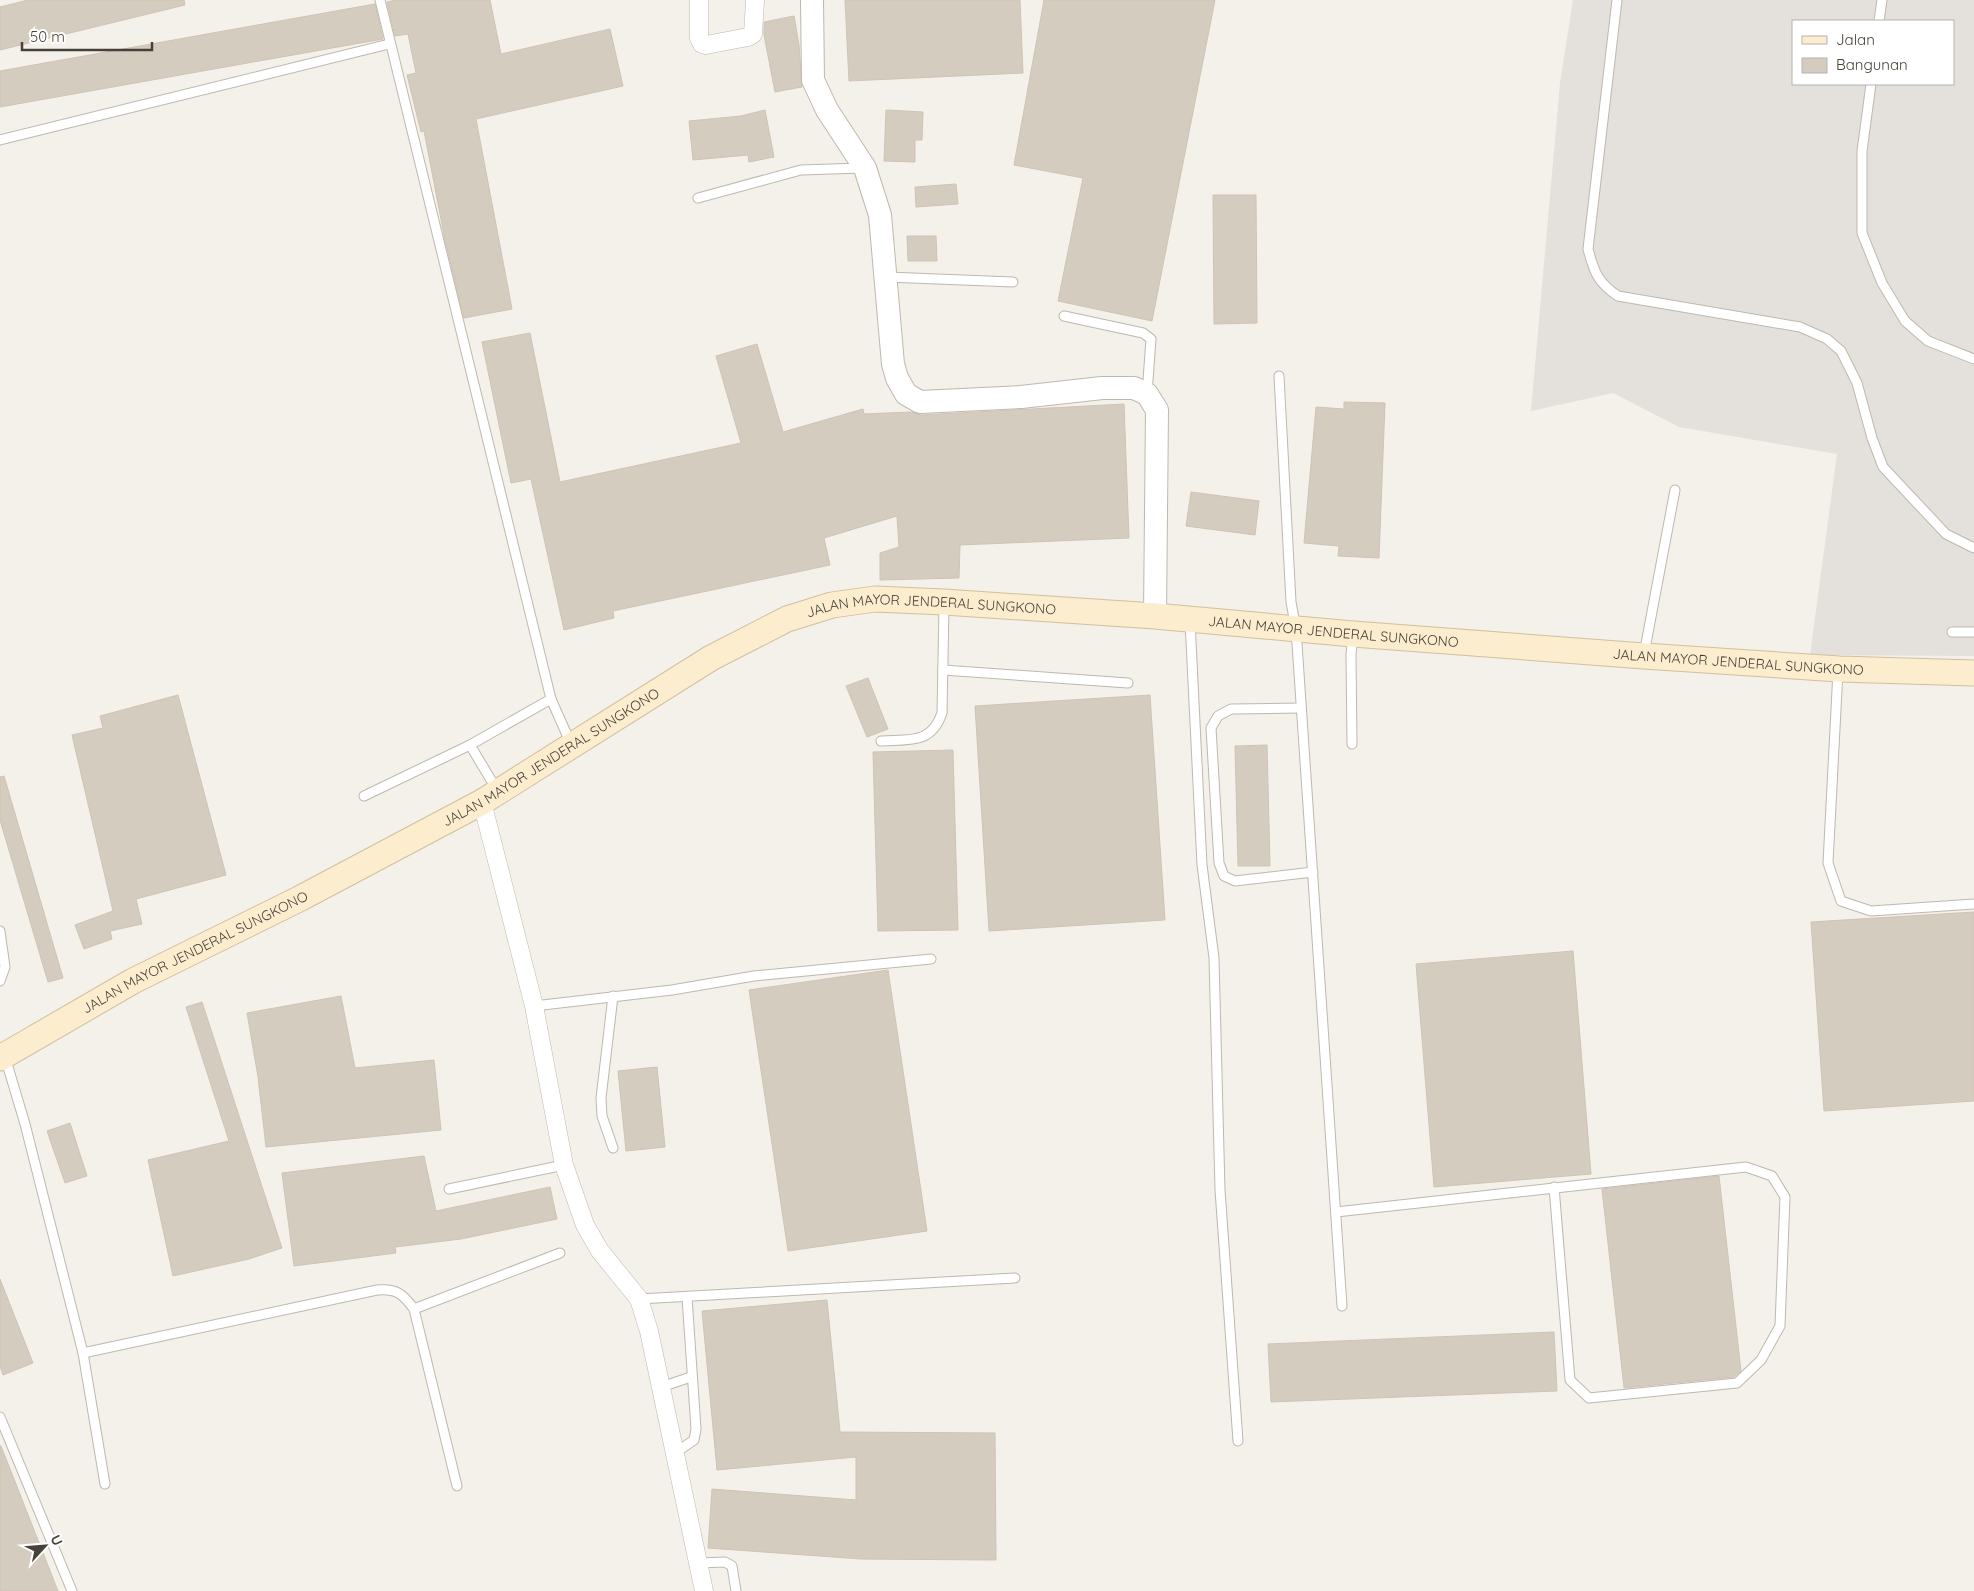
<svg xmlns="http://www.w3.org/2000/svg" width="1974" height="1591" font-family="Quicksand,sans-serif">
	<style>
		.industrial { fill: #e4e0dc; fill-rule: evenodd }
		.building { fill: #d5ccc0; stroke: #cfc3b4 }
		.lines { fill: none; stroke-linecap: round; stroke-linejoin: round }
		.service-casing { stroke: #bfb8ad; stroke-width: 11 }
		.minor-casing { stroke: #bfb8ad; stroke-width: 19 }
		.tertiary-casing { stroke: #bfb8ad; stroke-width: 24 }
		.secondary-casing { stroke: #d0c09d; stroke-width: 27 }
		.service { stroke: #fff; stroke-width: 9 }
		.minor { stroke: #fff; stroke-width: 18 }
		.tertiary { stroke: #fff; stroke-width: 22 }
		.secondary { stroke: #fbedce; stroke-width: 25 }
		.labels { text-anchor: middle; stroke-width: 4; stroke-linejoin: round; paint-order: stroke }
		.street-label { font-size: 14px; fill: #474139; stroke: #fff }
	</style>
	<rect width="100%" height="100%" fill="#f4f0ea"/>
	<!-- industrial -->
	<path class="industrial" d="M1573 0H1974V656L1810 655 1837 454 1679 427 1613 393 1531 411 1560 83ZM1793 21H1953V84H1793Z"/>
	<!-- building -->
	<g class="building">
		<path d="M28 0H184L185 5 0 50V7Z"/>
		<path d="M396 0H490L501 54 610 29 623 86 476 119 512 309 464 318 445 240 424 131 421 132 407 75 416 73 408 34 395 36 387 2Z"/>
		<path d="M845 0H1020L1023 73 849 81Z"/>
		<path d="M1044 0H1215L1152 321 1058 301 1083 178 1014 165Z"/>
		<path d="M375 4 383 39 0 107V71Z"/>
		<path d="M794 16 799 45 802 87 775 92 764 35V22Z"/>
		<path d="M765 110 774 157 749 162 748 155 693 160 689 121 741 116Z"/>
		<path d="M886 110 923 112 922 140H915V162L884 161Z"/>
		<path d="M956 184 958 204 916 207 915 187Z"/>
		<path d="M1213 195H1256L1257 323 1214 324Z"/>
		<path d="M907 236H936L937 261H908Z"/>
		<path d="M530 333 560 482 741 443 716 356 757 344 783 432 863 409 864 414 911 412 921 415 1124 404 1129 538 960 545 959 578 880 580V553L899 547 897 516 824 538 830 565 613 611 614 618 564 630 531 479 511 483 482 342Z"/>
		<path d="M1344 402 1385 403 1379 558 1338 556 1339 546 1304 543 1316 407 1344 409Z"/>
		<path d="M1191 492 1259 501 1255 535 1186 526Z"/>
		<path d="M868 678 888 729 867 737 846 686Z"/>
		<path d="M178 695 226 875 136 899 142 924 110 931 112 939 84 949 75 925 113 911 72 735 103 728 100 716Z"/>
		<path d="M1150 695 1165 920 989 931 975 706Z"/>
		<path d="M1267 745 1270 866H1238L1235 746Z"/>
		<path d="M953 750 958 930 878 931 873 752Z"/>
		<path d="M4 776 63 978 48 982 0 820V777Z"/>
		<path d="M1974 912V1101L1824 1111 1811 922Z"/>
		<path d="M1573 951 1591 1174 1434 1187 1416 964Z"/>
		<path d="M888 970 927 1231 788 1251 749 990Z"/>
		<path d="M341 996 355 1068 434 1060 441 1130 266 1147 258 1077 247 1013Z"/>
		<path d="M202 1002 282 1248 249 1259 173 1276 148 1160 229 1141 186 1007Z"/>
		<path d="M657 1067 665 1147 626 1151 618 1071Z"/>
		<path d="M70 1123 87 1176 65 1183 47 1131Z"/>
		<path d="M424 1156 436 1211 550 1187 557 1219 461 1239 395 1247 396 1253 294 1266 282 1173Z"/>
		<path d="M1719 1176 1741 1371 1734 1377 1624 1388 1602 1189Z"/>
		<path d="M0 1279 33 1363 3 1375 0 1366Z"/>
		<path d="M827 1300 840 1432 995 1433 996 1560 861 1559 708 1548 712 1489 856 1500V1457L717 1470 702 1311Z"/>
		<path d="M1554 1332 1557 1391 1271 1402 1268 1344Z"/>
		<path d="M0 1446H1L58 1591H0Z"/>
	</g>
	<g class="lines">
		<!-- service casing -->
		<g class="service-casing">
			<g id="service">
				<path d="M1617 0 1588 249C1594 272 1598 283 1618 296L1800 327 1827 339 1841 351 1857 383 1872 438 1883 467 1946 534 1974 548"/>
				<path d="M1879 21 1882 0"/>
				<path d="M1871 84 1862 151V233L1882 283 1905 321 1928 341 1974 359"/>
				<path d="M0 140 389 44"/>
				<path d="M698 198 801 170 863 168"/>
				<path d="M887 277 1013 282"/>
				<path d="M1064 316 1143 333 1151 339 1147 394"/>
				<path d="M1279 376 1291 602 1296 629 1342 1306"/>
				<path d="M1190 621 1202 865 1214 958 1220 1190 1238 1441"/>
				<path d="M1952 632H1974"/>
				<path d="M1644 654 1675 490"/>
				<path d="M943 670 1128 683"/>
				<path d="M1838 671 1828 863 1841 901 1871 911 1974 904"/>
				<path d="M551 699 571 744"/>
				<path d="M1301 708 1231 709 1218 716 1211 728 1219 863 1224 876 1235 881 1313 872"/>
				<path d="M881 741C909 739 931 745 942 713L944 605"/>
				<path d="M1352 744 1351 655 1353 635"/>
				<path d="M470 745 497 790"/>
				<path d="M364 796 470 745 551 699 380 0"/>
				<path d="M0 931 5 967 0 981"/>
				<path d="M534 1006 672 990 754 976 931 959"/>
				<path d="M5 1057 25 1124 83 1353 105 1484"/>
				<path d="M613 1148 602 1116 601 1098 613 996"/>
				<path d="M449 1189 564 1165"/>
				<path d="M1336 1212 1746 1167 1772 1176 1785 1197 1780 1326 1761 1360 1737 1383 1589 1398 1570 1380 1554 1187"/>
				<path d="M639 1299 1015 1278"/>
				<path d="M414 1309 457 1486"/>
				<path d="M83 1353 377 1290C396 1288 403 1294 414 1309L560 1253"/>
				<path d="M661 1387 691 1377"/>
				<path d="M0 1417 72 1591"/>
				<path d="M675 1453 694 1440 696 1429 687 1297"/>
				<path d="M698 1563 725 1562 732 1566 736 1591"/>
			</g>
		</g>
		<!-- minor casing -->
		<g class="minor-casing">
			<g id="minor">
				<path d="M699 0V38L702 44 706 45 748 37 753 34 755 1"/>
				<path d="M482 802 534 1006 564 1165 585 1225 600 1251 639 1299 649 1331 704 1591"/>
			</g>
		</g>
		<!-- tertiary casing -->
		<g class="tertiary-casing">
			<path id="tertiary" d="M812 0 813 80 827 110 865 168 880 215 893 364 897 378 906 394 920 402 1021 397 1102 388H1134L1147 394 1157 410 1155 616"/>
		</g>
		<!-- secondary casing -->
		<g class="secondary-casing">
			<g id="secondary">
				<path id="s1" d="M0 1058 133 981 299 899 482 802 711 658 787 619 832 605 875 599 944 602 1155 616 1353 634 1644 656 1839 669 1974 673"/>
			</g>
		</g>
		<!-- service -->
		<use href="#service" class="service"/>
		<!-- minor -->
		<use href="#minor" class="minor"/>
		<!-- tertiary -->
		<use href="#tertiary" class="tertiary"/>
		<!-- secondary -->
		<use href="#secondary" class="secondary"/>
	</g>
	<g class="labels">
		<!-- street labels -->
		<g class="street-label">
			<text dy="5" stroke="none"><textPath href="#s1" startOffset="1048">JALAN MAYOR JENDERAL SUNGKONO</textPath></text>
			<text dy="5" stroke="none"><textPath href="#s1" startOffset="1452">JALAN MAYOR JENDERAL SUNGKONO</textPath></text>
			<text dy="5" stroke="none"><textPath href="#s1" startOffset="1858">JALAN MAYOR JENDERAL SUNGKONO</textPath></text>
			<text dy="5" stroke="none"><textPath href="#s1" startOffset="628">JALAN MAYOR JENDERAL SUNGKONO</textPath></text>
			<text dy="5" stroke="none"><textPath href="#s1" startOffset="222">JALAN MAYOR JENDERAL SUNGKONO</textPath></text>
		</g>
	</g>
	<!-- legend -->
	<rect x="1792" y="20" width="162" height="65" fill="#ffffff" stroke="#b5b3b0"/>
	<rect x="1802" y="36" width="25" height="8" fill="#fbedce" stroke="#b5b3b0"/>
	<text x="1836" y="45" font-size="15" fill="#474139">Jalan</text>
	<rect x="1802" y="58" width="25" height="15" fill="#d5ccc0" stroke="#b5b3b0"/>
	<text x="1836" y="70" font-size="15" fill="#474139">Bangunan</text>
	<!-- north arrow -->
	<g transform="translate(45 1546) rotate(64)" stroke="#ffffff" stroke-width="4" paint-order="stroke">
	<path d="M0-4L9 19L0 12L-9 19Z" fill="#474139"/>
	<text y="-8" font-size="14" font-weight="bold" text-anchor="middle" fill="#474139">U</text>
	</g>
	<!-- scale -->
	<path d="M22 42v8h130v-8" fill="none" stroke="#474139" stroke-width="2.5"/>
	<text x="30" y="42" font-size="15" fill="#474139" stroke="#ffffff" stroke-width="4" paint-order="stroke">50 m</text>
</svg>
